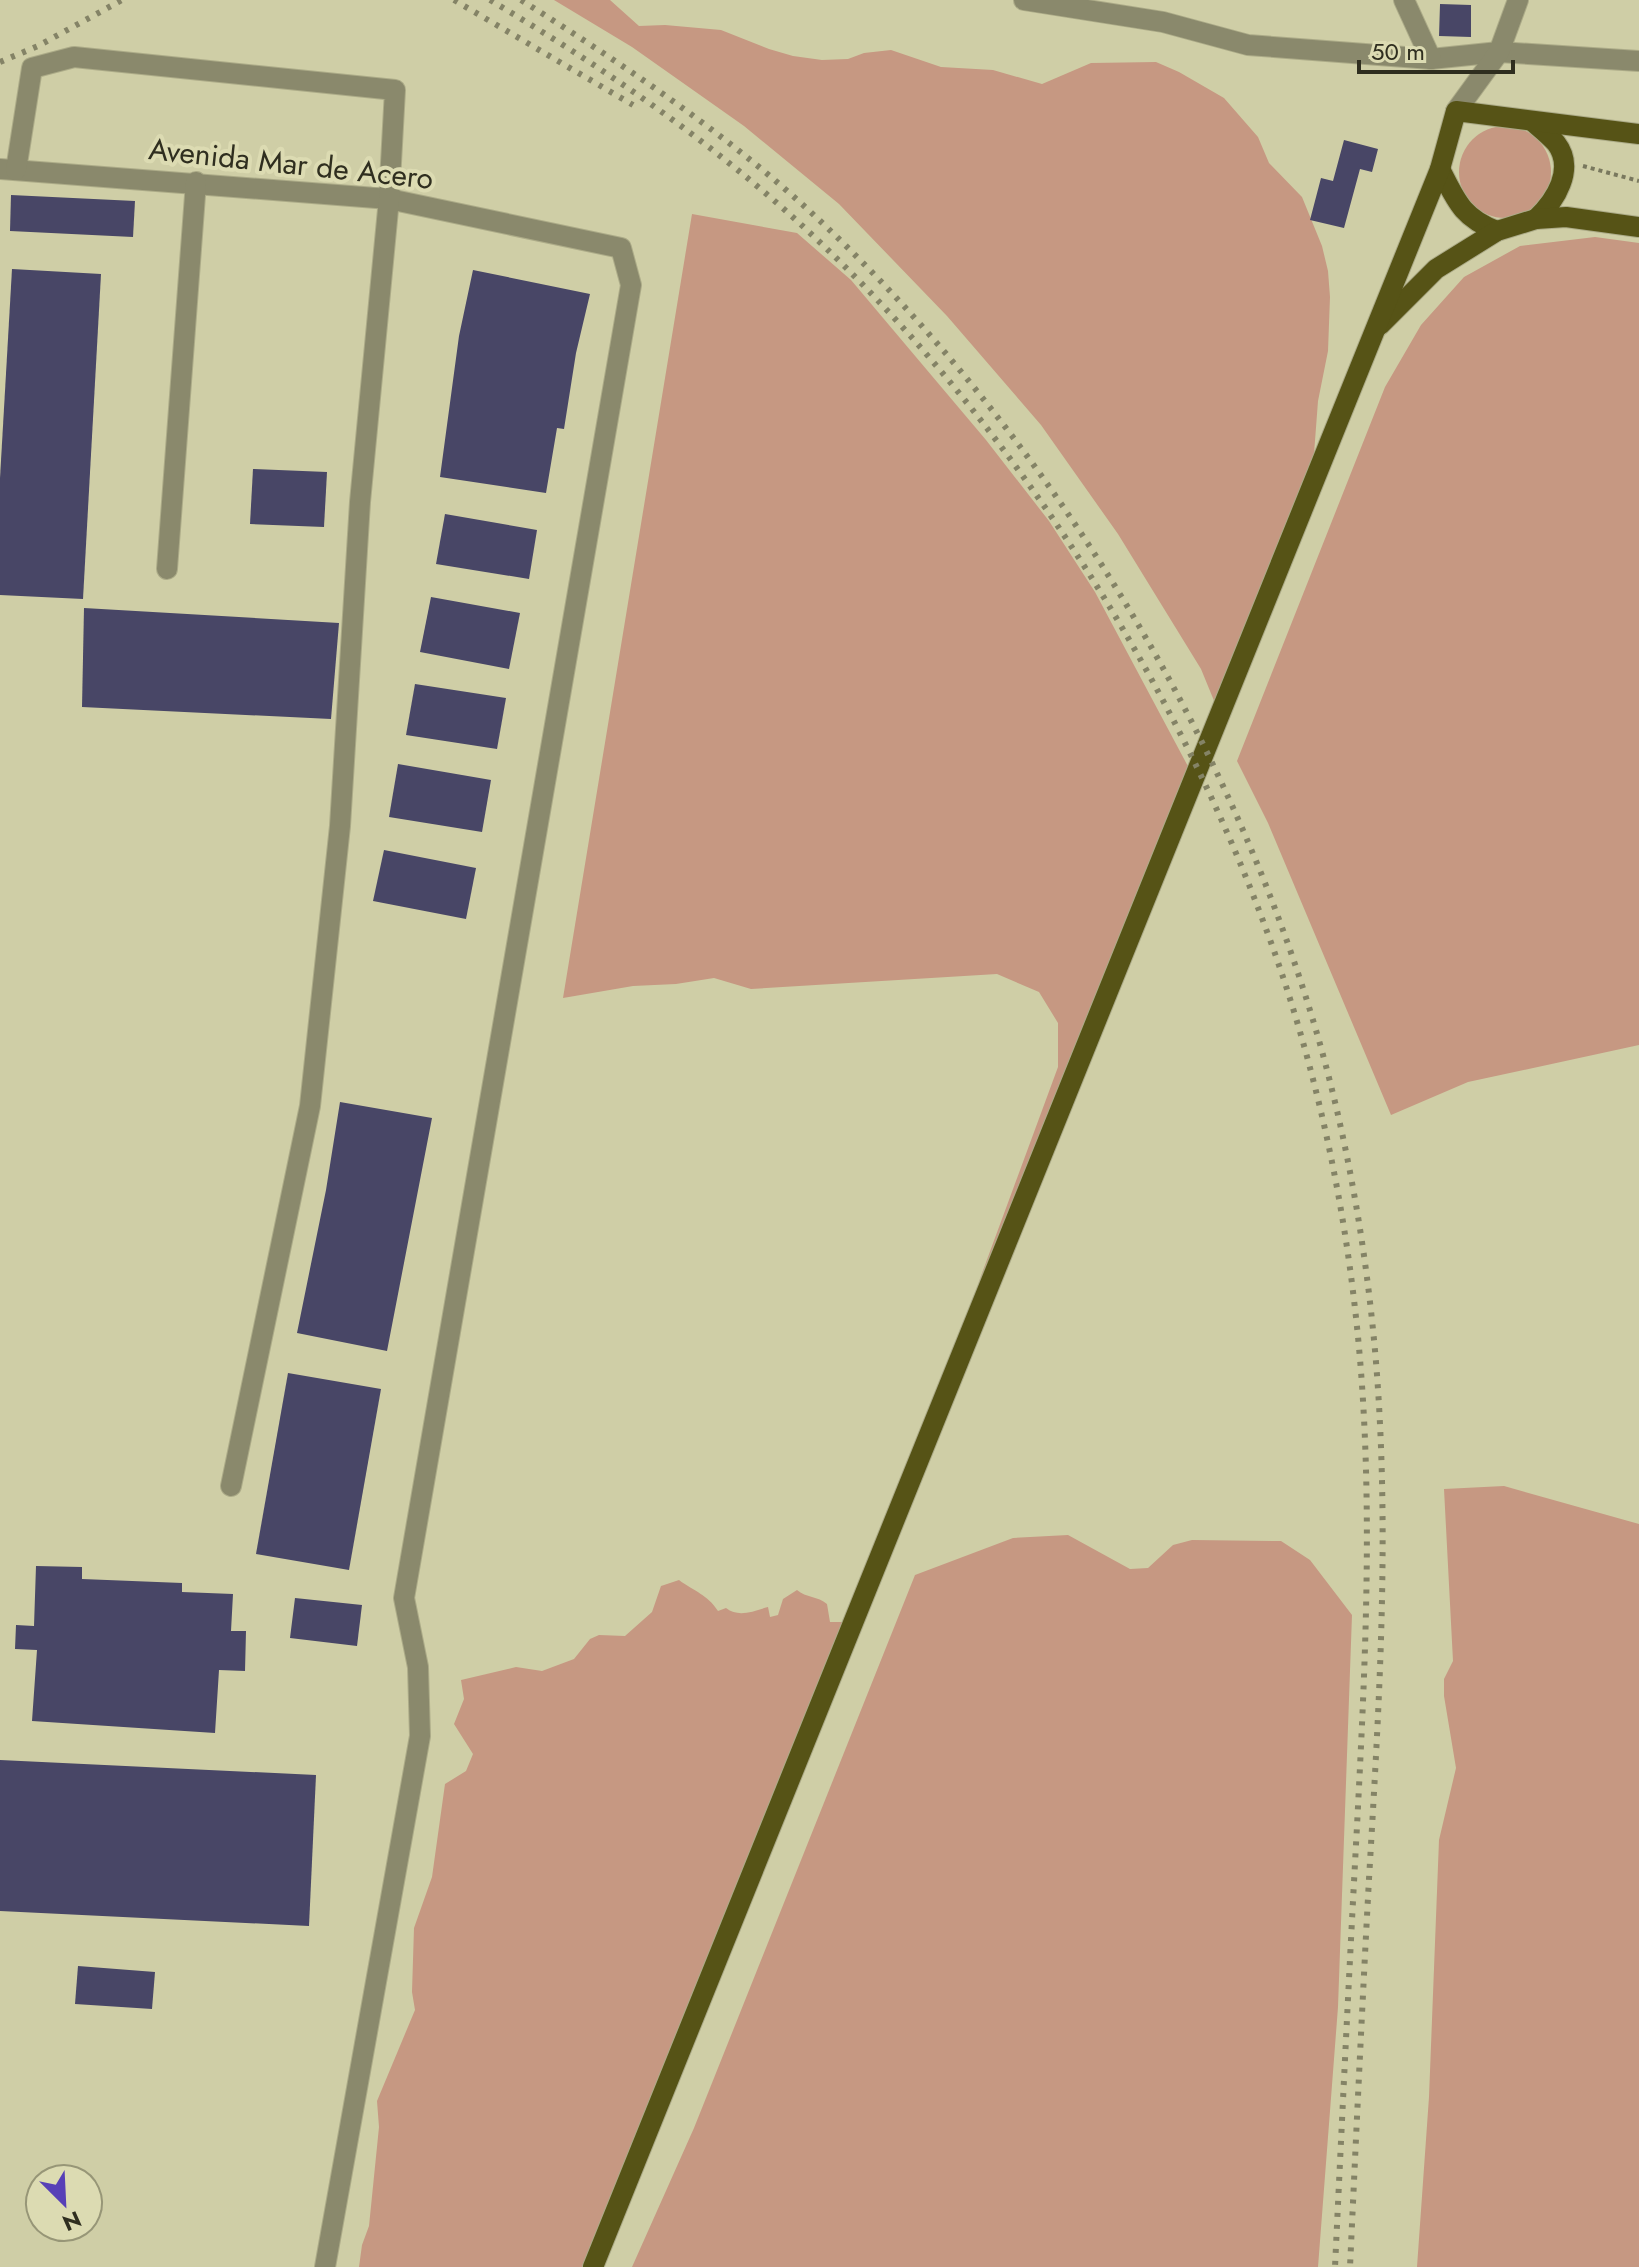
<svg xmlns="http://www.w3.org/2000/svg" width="1639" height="2267" font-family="Jost,sans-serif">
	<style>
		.green { fill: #c69882 }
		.building { fill: #484666 }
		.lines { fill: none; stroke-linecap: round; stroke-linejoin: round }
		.minor-casing { stroke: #acab88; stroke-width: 22 }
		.major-casing { stroke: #acab88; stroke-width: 22 }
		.path { stroke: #79785e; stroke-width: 4; stroke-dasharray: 4 4; stroke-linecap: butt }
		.minor { stroke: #8a896c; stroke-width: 20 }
		.major { stroke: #565316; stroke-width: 20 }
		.rail { stroke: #848366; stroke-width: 6; stroke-dasharray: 4 8; stroke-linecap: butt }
		.labels { text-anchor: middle; stroke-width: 8; stroke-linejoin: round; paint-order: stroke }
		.street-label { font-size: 30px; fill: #2f2e1f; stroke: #dcdbb2 }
	</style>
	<rect width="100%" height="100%" fill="#cfcea6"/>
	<!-- green -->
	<g class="green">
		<path d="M554 0H610L639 26 665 25 721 30 769 49 793 56 822 60 848 59 864 53 891 50 941 67 993 70 1042 84 1091 63 1156 62 1179 72 1224 98 1258 137 1269 163 1302 197 1322 246 1328 271 1330 297 1328 351 1318 401 1314 454 1217 708 1201 669 1118 534 1041 425 947 316 839 204 744 126 632 47Z"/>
		<circle cx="1505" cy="172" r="46"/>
		<path d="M692 214 797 233 851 280 986 440 1049 521 1095 592 1191 772 978 1284 1058 1067V1023L1039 992 997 974 751 989 714 978 676 984 633 986 563 998Z"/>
		<path d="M1595 237 1639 243V1045L1468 1082 1391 1115 1268 823 1237 761 1385 387 1421 325 1464 277 1520 246Z"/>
		<path d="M1504 1486 1639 1524V2267H1417L1429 2097 1439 1840 1456 1768 1444 1696V1679L1453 1661 1444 1489Z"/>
		<path d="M1068 1535 1130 1569 1148 1568 1173 1545 1192 1540 1281 1541 1310 1560 1352 1615 1338 2007 1318 2267H632L694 2128 915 1575 1013 1538Z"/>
		<path d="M679 1580C695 1592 707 1594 718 1611L726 1608C739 1618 753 1611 768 1607L770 1617 778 1615 783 1599 797 1590C806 1598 818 1596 827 1604L830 1622H846L589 2267H359L362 2245 369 2226 379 2127 377 2101 415 2010 412 1992 414 1928 432 1877 445 1784 466 1771 473 1754 454 1724 464 1699 461 1680 516 1667 542 1671 574 1659 590 1639 599 1635 625 1636 652 1612 661 1586Z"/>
	</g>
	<!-- building -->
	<g class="building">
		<path d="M1440 4 1471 5V37L1439 36Z"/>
		<path d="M1344 140 1378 149 1372 172 1360 169 1344 228 1310 220 1321 178 1333 181Z"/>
		<path d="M11 195 135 201 133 237 10 231Z"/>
		<path d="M12 269 101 274 83 599 0 595V478Z"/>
		<path d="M473 270 590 294 576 353 564 429 557 428 546 493 440 477 459 336Z"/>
		<path d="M253 469 327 472 324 527 250 524Z"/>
		<path d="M445 514 537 530 529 579 436 564Z"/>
		<path d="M431 597 520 613 509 669 420 652Z"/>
		<path d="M84 608 339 623 331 719 82 707Z"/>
		<path d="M415 684 506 698 497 749 406 735Z"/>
		<path d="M398 764 491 780 482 832 389 817Z"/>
		<path d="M384 850 476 868 466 919 373 901Z"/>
		<path d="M340 1102 432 1118 387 1351 297 1333 326 1190Z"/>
		<path d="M288 1373 381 1389 349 1570 256 1554Z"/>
		<path d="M36 1566 82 1567V1579L182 1583V1592L233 1594 231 1631H246L245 1671 219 1670 215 1733 32 1721 37 1650 15 1649 16 1625 34 1626Z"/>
		<path d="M295 1598 362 1605 357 1646 290 1638Z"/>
		<path d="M0 1760 316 1775 309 1926 0 1911Z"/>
		<path d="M78 1966 155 1972 152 2009 75 2004Z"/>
	</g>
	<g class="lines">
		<!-- minor casing -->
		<g class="minor-casing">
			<g id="minor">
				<path d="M1024 0 1163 22 1248 45 1431 59 1499 52 1639 61"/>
				<path d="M1404 0 1431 59"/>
				<path d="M1456 111 1499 52 1518 0"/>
				<path d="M0 169 389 199 621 248 631 285 404 1598 418 1667 420 1736 325 2267"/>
				<path d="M16 170 32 68 74 57 395 90 389 199 360 502 340 826 310 1106 231 1486"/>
				<path d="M167 569 196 182"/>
			</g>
		</g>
		<!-- major casing -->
		<g class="major-casing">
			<g id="major">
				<path d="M1532 121C1540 128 1549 135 1556 143 1576 169 1555 201 1536 219"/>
				<path d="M1440 169C1456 200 1462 218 1497 231"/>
				<path d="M1380 325 1436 269 1497 231 1536 219 1566 217 1639 227"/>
				<path d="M593 2267 1440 169 1456 111 1639 134"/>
			</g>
		</g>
		<!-- path -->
		<path class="path" d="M1583 166 1639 181"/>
		<!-- minor -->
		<use href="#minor" class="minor"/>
		<!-- major -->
		<use href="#major" class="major"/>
		<!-- rail -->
		<g class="rail">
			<path d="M454 0 633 105"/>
			<path d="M490 0C594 62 696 131 786 211 1007 408 1189 697 1283 977 1324 1101 1349 1229 1360 1359 1373 1514 1365 1670 1357 1826 1349 1973 1342 2120 1335 2267"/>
			<path d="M521 0C619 62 717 127 803 205 1040 422 1232 735 1320 1044 1349 1148 1367 1255 1376 1362 1390 1535 1379 1707 1369 1879 1362 2008 1356 2138 1350 2267"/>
			<path d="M0 62 38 46 122 0"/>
		</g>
	</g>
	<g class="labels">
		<!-- street labels -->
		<g class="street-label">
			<text transform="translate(291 164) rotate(6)" y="10">Avenida Mar de Acero</text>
		</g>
	</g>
	<!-- north arrow -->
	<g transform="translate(64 2203) rotate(156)"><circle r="38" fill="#dcdbb2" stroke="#979677" stroke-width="2"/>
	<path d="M0-6L14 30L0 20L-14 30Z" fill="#5740b7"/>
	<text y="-12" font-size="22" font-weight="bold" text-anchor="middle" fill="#2f2e1f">N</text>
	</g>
	<!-- scale -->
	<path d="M1359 60v12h154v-12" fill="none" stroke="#2f2e1f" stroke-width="4"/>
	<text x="1371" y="60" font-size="24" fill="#2f2e1f" stroke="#dcdbb2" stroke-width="6" paint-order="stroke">50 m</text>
</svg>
